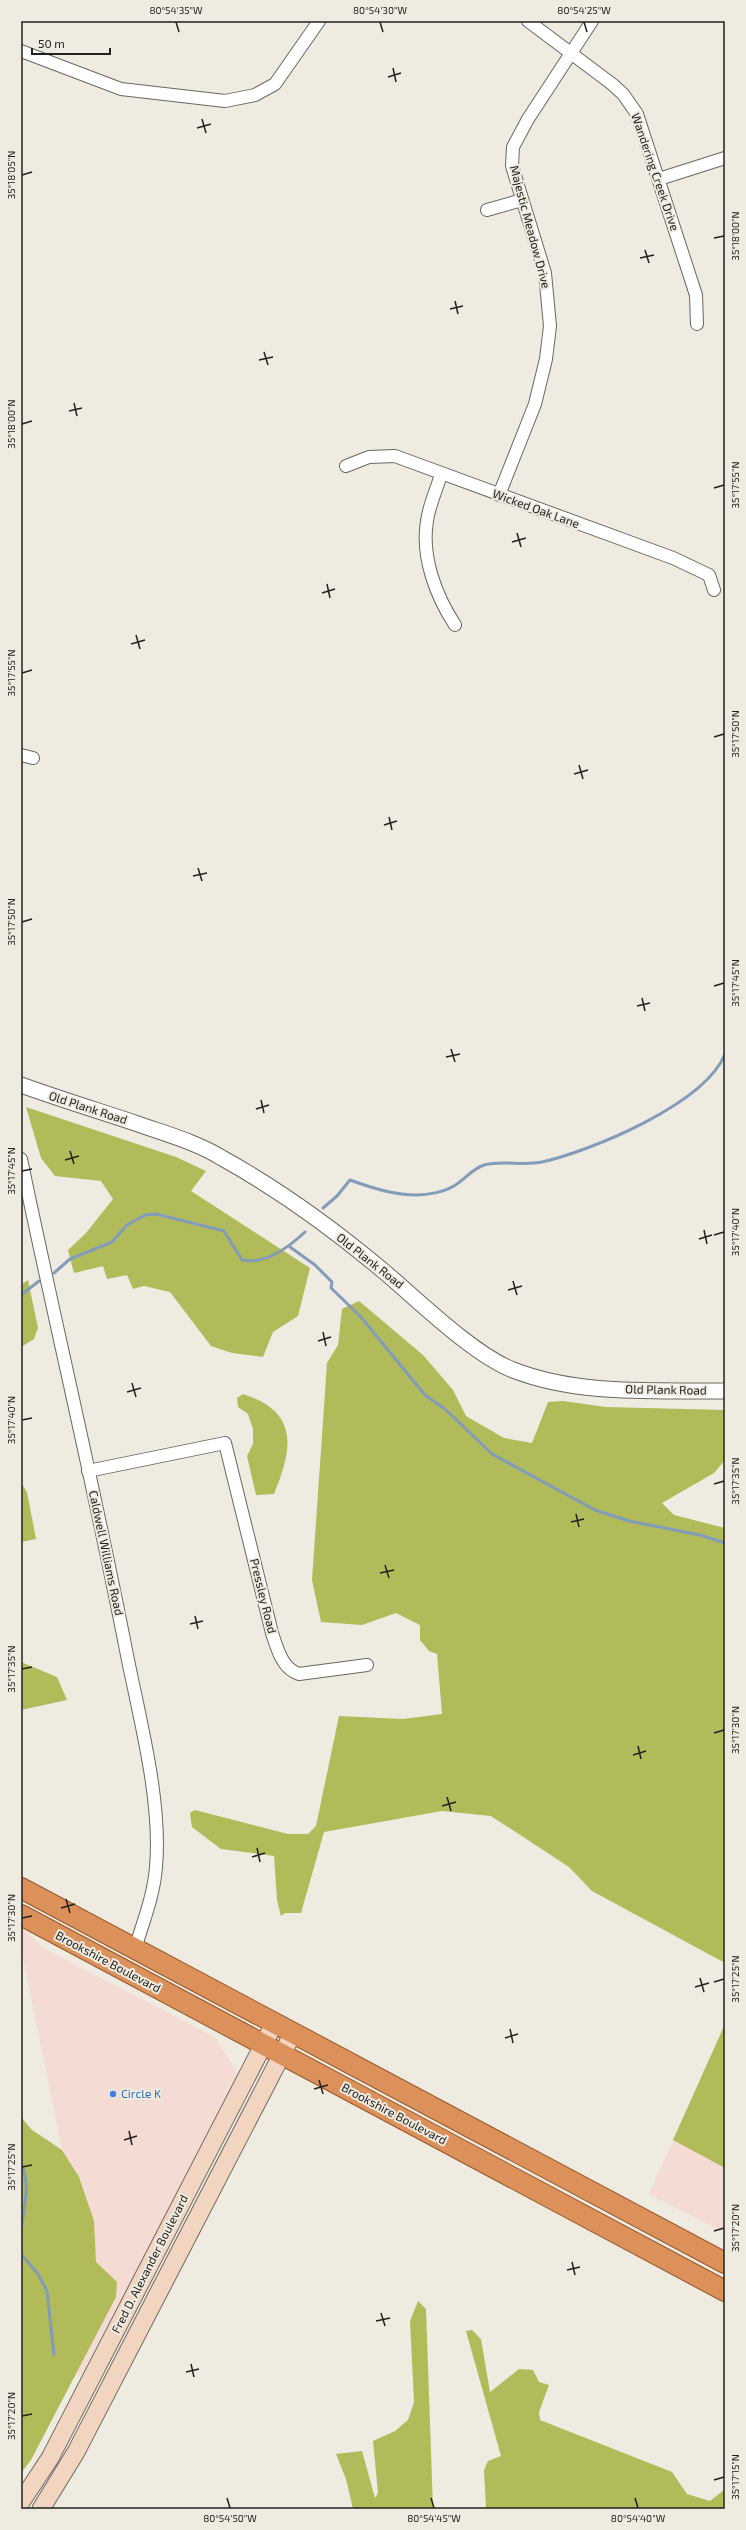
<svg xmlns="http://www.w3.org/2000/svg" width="746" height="2530" font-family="'Exo 2',sans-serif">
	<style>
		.commercial { fill: #f4dbd3 }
		.forest { fill: #b1bb5a }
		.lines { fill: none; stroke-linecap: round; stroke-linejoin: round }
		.stream { stroke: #829cb9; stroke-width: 3 }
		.minor-casing { stroke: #6b685f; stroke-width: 14 }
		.tertiary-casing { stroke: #6b685f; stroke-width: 17 }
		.secondary-casing { stroke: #6b685f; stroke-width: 19 }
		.trunk-casing { stroke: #96572a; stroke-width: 22 }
		.minor { stroke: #fff; stroke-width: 12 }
		.tertiary { stroke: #fff; stroke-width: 15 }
		.secondary { stroke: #f2d5c1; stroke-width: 17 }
		.trunk { stroke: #dc905a; stroke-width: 20 }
		.ticks { fill: none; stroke: #23211e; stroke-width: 1.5 }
		.shop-dot { fill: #3f7fe0; stroke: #efebe1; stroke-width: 1.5 }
		.labels { text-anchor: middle; stroke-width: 4; stroke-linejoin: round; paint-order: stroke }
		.street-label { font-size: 12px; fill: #23211e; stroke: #efebe1 }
		.shop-label { font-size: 12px; fill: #366cbe; stroke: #efebe1; text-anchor: start }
		.neatline { fill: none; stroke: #23211e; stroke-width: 1.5 }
		.ticks-label { font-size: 10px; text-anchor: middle; fill: #23211e }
	</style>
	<rect width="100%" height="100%" fill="#efebe1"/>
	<!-- commercial -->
	<g class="commercial">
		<path d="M21 1927 45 1949 215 2037 239 2076 80 2377 37 2322 90 2288 21 1947Z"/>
		<path d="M725 2024V2233L649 2194Z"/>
	</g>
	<!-- forest -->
	<g class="forest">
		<path d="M26 1107 176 1157 206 1171 191 1191 310 1268 298 1316 273 1332 263 1357 232 1353 211 1346 170 1292 144 1286 133 1289 127 1275 107 1279 103 1266 74 1273 68 1250 86 1233 113 1199 101 1181 55 1176 41 1158Z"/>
		<path d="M28 1280 38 1328 34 1339 21 1347V1285Z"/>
		<path d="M359 1301 423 1355 453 1390 466 1416 504 1438 532 1443 548 1402 563 1401 606 1407 725 1410V1460L714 1473 662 1503 674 1515 725 1528V1963L592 1891 569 1867 491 1816 442 1811 324 1832 301 1913H285L281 1916 277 1900 274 1856 221 1849 192 1827 190 1813 195 1810 288 1834H308L316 1826 339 1716 403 1719 442 1714 437 1654 429 1651 420 1640V1625L396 1613 362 1625 321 1622 312 1580 327 1363 338 1345 342 1309Z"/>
		<path d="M243 1394C299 1412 293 1448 274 1494L256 1495 247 1456 253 1444V1429L248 1414 238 1407 237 1398Z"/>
		<path d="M21 1483 27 1492 36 1539 21 1542Z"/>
		<path d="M21 1662 57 1677 67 1700 21 1710Z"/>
		<path d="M725 2024V2168L673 2140Z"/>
		<path d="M21 2117 32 2130 62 2150 79 2177 94 2221 96 2262 117 2282 116 2297 31 2460 21 2473Z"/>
		<path d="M418 2301 426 2309 433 2509H353L346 2479 336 2454 362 2451 375 2498 378 2493 373 2441 395 2431 408 2420 414 2402 410 2321Z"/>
		<path d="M472 2330 481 2339 490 2392 519 2369 533 2370 539 2382 549 2385 539 2412 540 2420 672 2472 687 2494 710 2501 725 2489V2509H486L484 2470 488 2461 501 2456 466 2331Z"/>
	</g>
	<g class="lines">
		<!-- stream -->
		<g class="stream">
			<path d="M323 1208 337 1196 350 1180C372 1188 394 1195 417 1195 427 1195 444 1192 452 1187 464 1181 470 1170 484 1165 502 1160 523 1166 542 1162 591 1151 705 1104 725 1054"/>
			<path d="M290 1247 315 1265 332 1282 331 1288 360 1316 425 1395 445 1409 492 1454 595 1510 629 1521 700 1535 725 1543"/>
			<path d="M54 1273 70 1259 112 1242 127 1225 145 1215 156 1214 224 1231 242 1260C265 1265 289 1247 305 1232"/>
			<path d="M21 1295 39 1281"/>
			<path d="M21 2163C31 2185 24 2207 21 2229"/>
			<path d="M21 2254 38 2274 47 2291 54 2355"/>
		</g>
		<!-- minor casing -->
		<g class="minor-casing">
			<g id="minor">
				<path d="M528 21 612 84 623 94 637 114 696 295 697 324"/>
				<path d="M21 51 121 89 225 101 255 95 275 84 319 21"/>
				<path d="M659 179 725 158"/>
				<path d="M487 210 522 200"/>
				<path d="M346 466 369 457 395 456 673 558 709 575 714 590"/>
				<path d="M441 474C437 489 429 505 427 521 421 557 436 596 455 625"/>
				<path d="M499 495 535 404 546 359 550 326 545 273 512 166 513 147 528 119 592 21"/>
				<path d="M21 755 33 758"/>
				<path d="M21 1159C55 1323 94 1486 126 1650 139 1717 162 1800 156 1867 154 1895 143 1922 135 1949"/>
				<path d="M88 1471 225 1443 272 1633C277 1648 282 1669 299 1674L367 1665"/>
			</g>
		</g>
		<!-- tertiary casing -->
		<g class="tertiary-casing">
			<path id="tertiary" d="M21 1085C60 1099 99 1111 138 1124 166 1134 196 1142 222 1158 278 1189 332 1228 381 1269 416 1298 472 1354 513 1370 580 1396 655 1390 725 1391"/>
		</g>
		<!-- secondary casing -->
		<g class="secondary-casing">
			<g id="secondary">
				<path d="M21 2502 50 2458 274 2024"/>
				<path d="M41 2509 76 2452 293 2033"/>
			</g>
		</g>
		<!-- trunk casing -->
		<g class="trunk-casing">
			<g id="trunk">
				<path d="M21 1888 725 2263"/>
				<path d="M21 1915 725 2291"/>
			</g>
		</g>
		<!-- minor -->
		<use href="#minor" class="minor"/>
		<!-- tertiary -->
		<use href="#tertiary" class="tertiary"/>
		<!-- secondary -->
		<use href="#secondary" class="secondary"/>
		<!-- trunk -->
		<use href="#trunk" class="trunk"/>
	</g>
	<!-- ticks -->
	<path class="ticks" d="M176 22 179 32M380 22 383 32M584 22 587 32M393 68 396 82M388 77 401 73M202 119 206 133M197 128 211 124M22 175 32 172M714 238 724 236M645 250 649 263M640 258 654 255M455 301 458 314M450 309 463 306M264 352 268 365M259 360 273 357M74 403 77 416M69 411 82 408M22 424 32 421M714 488 724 485M517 533 521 547M512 542 526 538M327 584 330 598M322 593 335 589M136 635 140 649M131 644 145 640M22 673 32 670M714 737 724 734M579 765 583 779M574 774 588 770M389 817 392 830M384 825 397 821M198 868 202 881M193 876 207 873M22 922 32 919M714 986 724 983M642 998 645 1011M637 1006 650 1003M451 1049 455 1062M446 1057 460 1054M261 1100 264 1113M256 1109 269 1105M70 1151 74 1164M65 1160 79 1156M22 1171 32 1169M704 1230 707 1244M714 1235 724 1232M699 1239 712 1235M513 1281 517 1295M508 1290 522 1286M323 1332 326 1346M318 1341 331 1337M132 1383 136 1397M127 1392 141 1388M22 1420 32 1418M714 1484 724 1481M576 1514 579 1527M571 1522 584 1519M385 1565 389 1578M380 1573 394 1570M195 1616 198 1629M190 1624 203 1621M22 1669 32 1667M714 1733 724 1730M638 1746 641 1759M633 1755 646 1751M447 1797 451 1811M442 1806 456 1802M257 1848 260 1862M252 1857 265 1853M66 1899 70 1913M61 1908 75 1904M22 1918 32 1916M700 1978 704 1992M714 1982 724 1979M695 1987 709 1983M510 2029 513 2043M505 2038 518 2034M319 2080 323 2094M314 2089 328 2085M129 2131 132 2145M124 2140 137 2136M22 2167 32 2165M714 2231 724 2228M572 2262 575 2275M567 2270 580 2267M381 2313 385 2326M376 2321 390 2318M191 2364 194 2377M186 2372 199 2369M22 2416 32 2414M714 2480 724 2477M227 2498 230 2508M431 2498 434 2508M635 2498 638 2508"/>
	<!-- markers -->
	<circle class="shop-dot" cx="113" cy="2094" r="4"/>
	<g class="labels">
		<!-- street labels -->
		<g class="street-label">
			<text transform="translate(655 172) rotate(71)" y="4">Wandering Creek Drive</text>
			<text transform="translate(530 227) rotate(75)" y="4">Majestic Meadow Drive</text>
			<text transform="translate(536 509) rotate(20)" y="4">Wicked Oak Lane</text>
			<text transform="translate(88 1108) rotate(18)" y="4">Old Plank Road</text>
			<text transform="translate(370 1261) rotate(38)" y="4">Old Plank Road</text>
			<text transform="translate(666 1390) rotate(1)" y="4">Old Plank Road</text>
			<text transform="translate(106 1553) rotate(78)" y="4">Caldwell Williams Road</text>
			<text transform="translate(263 1596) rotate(76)" y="4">Pressley Road</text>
			<text transform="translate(108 1962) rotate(28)" y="4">Brookshire Boulevard</text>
			<text transform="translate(394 2114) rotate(28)" y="4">Brookshire Boulevard</text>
			<text transform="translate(150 2264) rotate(-63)" y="4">Fred D. Alexander Boulevard</text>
		</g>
		<!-- shop labels -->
		<g class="shop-label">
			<text x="121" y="2098">Circle K</text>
		</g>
	</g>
	<!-- border -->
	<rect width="746" height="2530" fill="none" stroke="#efebe1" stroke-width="44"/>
	<!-- scale -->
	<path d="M32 48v6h78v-6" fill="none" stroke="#23211e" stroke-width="2"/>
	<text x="38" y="48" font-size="12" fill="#23211e" stroke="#efebe1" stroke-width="3" paint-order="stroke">50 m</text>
	<rect x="22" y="22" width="702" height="2486" class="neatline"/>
	<g class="ticks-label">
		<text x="176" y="14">80°54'35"W</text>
		<text x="380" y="14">80°54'30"W</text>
		<text x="584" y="14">80°54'25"W</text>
		<text transform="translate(11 175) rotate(-90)" y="4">35°18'05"N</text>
		<text transform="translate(735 236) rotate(-90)" y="4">35°18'00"N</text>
		<text transform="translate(11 424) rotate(-90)" y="4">35°18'00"N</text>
		<text transform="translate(735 485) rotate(-90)" y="4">35°17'55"N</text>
		<text transform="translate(11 673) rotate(-90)" y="4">35°17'55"N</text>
		<text transform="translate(735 734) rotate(-90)" y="4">35°17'50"N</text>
		<text transform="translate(11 922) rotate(-90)" y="4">35°17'50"N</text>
		<text transform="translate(735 983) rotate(-90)" y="4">35°17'45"N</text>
		<text transform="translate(11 1171) rotate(-90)" y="4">35°17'45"N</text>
		<text transform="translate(735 1232) rotate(-90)" y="4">35°17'40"N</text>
		<text transform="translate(11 1420) rotate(-90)" y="4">35°17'40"N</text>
		<text transform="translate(735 1481) rotate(-90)" y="4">35°17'35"N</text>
		<text transform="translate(11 1669) rotate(-90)" y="4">35°17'35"N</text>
		<text transform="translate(735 1730) rotate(-90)" y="4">35°17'30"N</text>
		<text transform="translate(11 1918) rotate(-90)" y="4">35°17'30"N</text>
		<text transform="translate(735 1979) rotate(-90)" y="4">35°17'25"N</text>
		<text transform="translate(11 2167) rotate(-90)" y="4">35°17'25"N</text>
		<text transform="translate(735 2228) rotate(-90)" y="4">35°17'20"N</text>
		<text transform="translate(11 2416) rotate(-90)" y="4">35°17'20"N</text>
		<text transform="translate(735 2477) rotate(-90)" y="4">35°17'15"N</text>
		<text x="230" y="2522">80°54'50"W</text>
		<text x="434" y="2522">80°54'45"W</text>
		<text x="638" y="2522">80°54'40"W</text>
	</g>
</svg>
